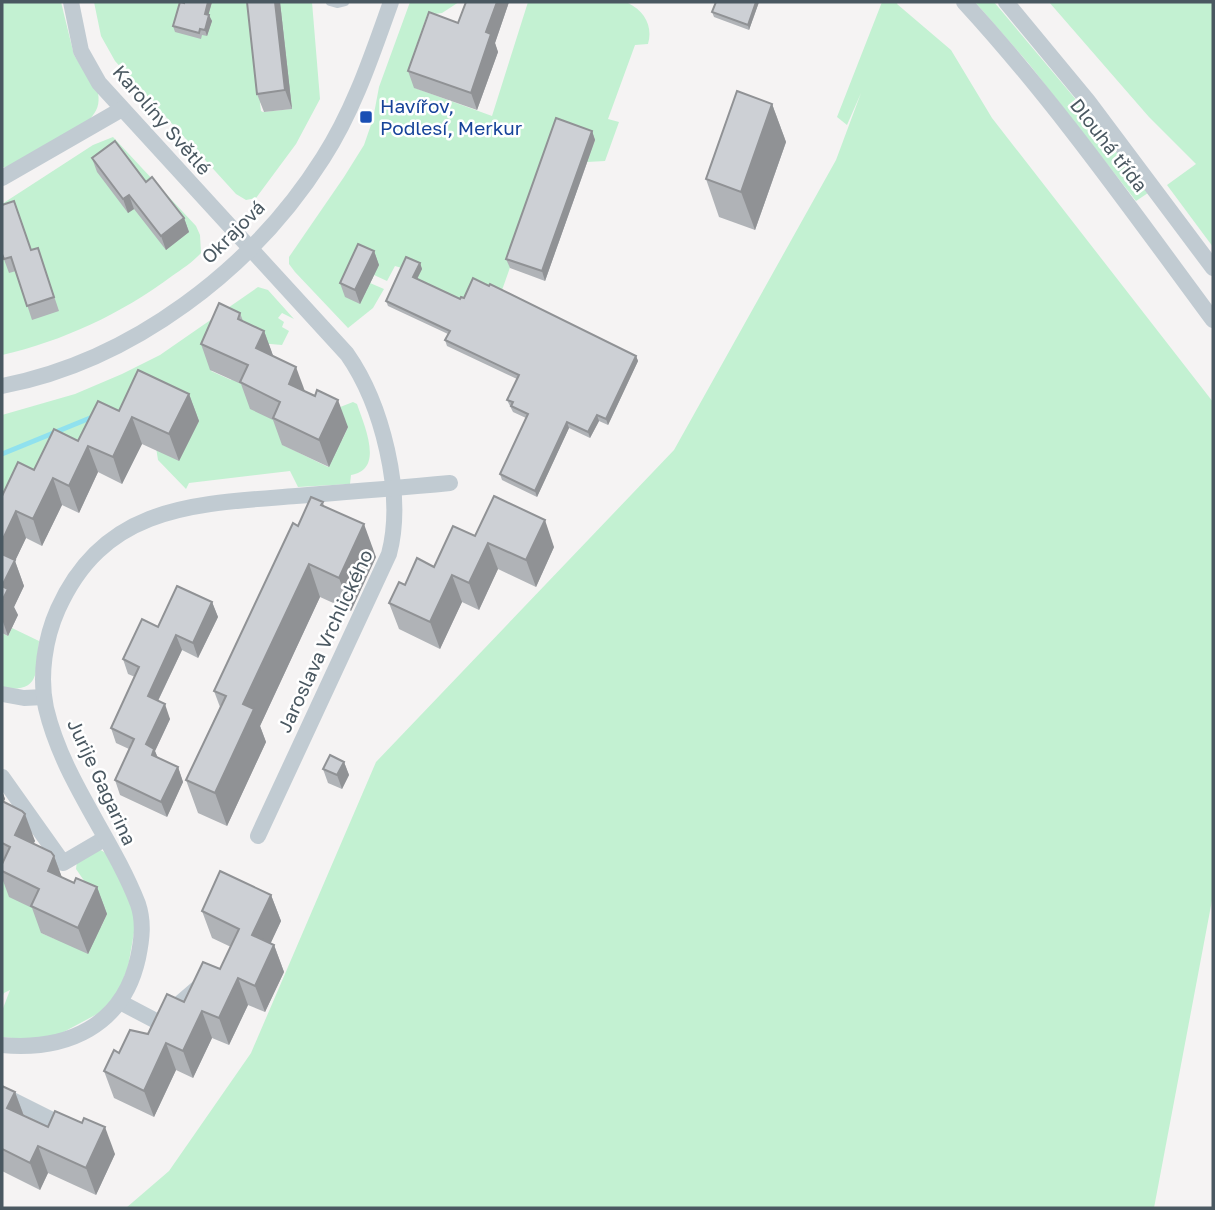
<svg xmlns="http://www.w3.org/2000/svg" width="1215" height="1210" font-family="'Golos Text',sans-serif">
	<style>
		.green { fill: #c3f1d2 }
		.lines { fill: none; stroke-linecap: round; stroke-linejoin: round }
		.stream { stroke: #90e1ee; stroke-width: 5 }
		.lane { stroke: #c1cbd2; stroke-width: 8 }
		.street { stroke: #c1cbd2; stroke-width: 16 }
		.wall { fill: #b0b3b7 }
		.shaded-wall { fill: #909295 }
		.building { fill: #cdd0d5; stroke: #909295; stroke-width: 2 }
		.transit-dot { fill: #1a4fb4; stroke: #fff; stroke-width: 2.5 }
		.labels { text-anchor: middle; stroke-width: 5; stroke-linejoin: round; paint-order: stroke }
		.transit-label { font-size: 19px; fill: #164399; stroke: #fff; text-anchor: start }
		.street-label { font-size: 19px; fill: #4a5861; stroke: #fff }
	</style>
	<rect width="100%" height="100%" fill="#f5f3f3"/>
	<!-- green -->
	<g class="green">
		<path d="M2 2H61L74 55 98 93C100 104 97 111 90 119L8 168 2 167Z"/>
		<path d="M94 2H251L262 102 260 103 261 111 263 112 291 109 279 2H312L320 99 296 144 256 198 246 200 236 194 115 61 101 36Z"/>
		<path d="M410 2H459L442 13 427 15 413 55 424 60 415 88 492 116 528 2C544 2 619 0 628 3 645 11 653 27 648 44L635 45 608 119 619 122 605 161 587 162 595 140 559 128 501 293 466 304 415 283 405 269 395 266 387 281 374 275 379 265 360 304 370 283 384 289 373 308 348 328 295 272 289 264V257L344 177 364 145 373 119 379 87Z"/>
		<path d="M882 2H898L897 4 951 50 992 118 1213 402V895L1154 1208H126L169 1171 251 1053 376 762 674 450 836 160 861 93 847 125 837 117Z"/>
		<path d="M975 2H994L1083 108 1148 193 1136 201 1029 64Z"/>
		<path d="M1049 2H1213V247L1167 185 1196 164 1149 117Z"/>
		<path d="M113 137 196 226 200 235 201 253C193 262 182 269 172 276 121 314 63 341 2 355V204L93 145Z"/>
		<path d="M258 287 268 290 294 319 282 313 278 318 284 322 282 327 289 331 282 345 259 343 211 371 231 380 233 377 290 428 283 445 328 467 339 440H342L348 427 330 411 353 402 357 404C364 425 385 470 351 475L350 484 298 487 290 471 189 483 186 489 158 460 148 397 2 526V415L75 394 122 374 160 355Z"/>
		<path d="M12 628 39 641C36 672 41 693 2 688V633L8 636Z"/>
		<path d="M99 849 109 855 134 912 135 927 128 967 118 993 99 1013 58 1035 31 1040 3 1037 2 1011 10 990 4 993 2 998V865L49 916 41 933 55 939 101 927 107 914 76 869 77 861Z"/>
	</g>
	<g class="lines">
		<!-- stream -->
		<path class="stream" d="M2 454 95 416"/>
		<!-- lane -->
		<path class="lane" d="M330 2 337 4 345 2"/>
		<!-- street -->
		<g class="street">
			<path d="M71 2 81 51 99 83 347 354C382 404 405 494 389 554L258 836"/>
			<path d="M964 2C1055 101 1133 212 1213 320"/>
			<path d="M1006 2 1088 101 1213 268"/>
			<path d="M2 178 122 109"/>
			<path d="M2 386C132 361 253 269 323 158 354 110 372 55 391 2"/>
			<path d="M2 694 24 698 44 697"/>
			<path d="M2 777 63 863 104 839"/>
			<path d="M120 1002 158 1022 201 985"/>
			<path d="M2 1045C67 1051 123 1026 138 958 142 939 144 922 138 904 112 837 63 780 46 708 39 676 45 638 58 609 105 504 196 504 296 496 348 492 399 488 450 483"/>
			<path d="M2 1095 68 1128"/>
		</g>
	</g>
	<!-- wall -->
	<g class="wall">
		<path d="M212 2 208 15 212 21 207 36 202 35 201 39 175 32 173 26 184 3Z"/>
		<path d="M247 2H280L292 109 264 112 257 94Z"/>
		<path d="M466 2H509L495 43 498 52 477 110 414 88 408 71 458 23Z"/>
		<path d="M716 2H759L749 30 714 17 712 12Z"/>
		<path d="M772 104 786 142 755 230 719 217 706 179Z"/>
		<path d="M592 131 595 140 545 281 510 268 506 259Z"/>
		<path d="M92 158 146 182 184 218 189 232 166 250 134 209 128 213 97 172Z"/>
		<path d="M38 248 59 311 32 320 16 271 9 273 2 254 31 250Z"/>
		<path d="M374 251 379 265 360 304 345 297 340 283Z"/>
		<path d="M420 263 422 269 417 279 460 299 636 356 638 361 608 425 599 421 590 438 569 428 537 497 502 480 500 474 526 418 513 412 507 400 517 379 447 346 445 340 448 334 388 306 386 301Z"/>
		<path d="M240 313 243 321 264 331 273 356 306 392 348 427 329 467 282 445 273 420 250 409 241 384 210 370 201 344Z"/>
		<path d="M189 394 199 421 179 461 142 444 122 484 98 472 79 513 62 505 42 546 26 538 15 561 24 586 14 607 18 615 8 636 2 633V496L34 470 78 441 119 411Z"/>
		<path d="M323 502 324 506 376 557 351 611 320 597 260 726 266 742 227 826 198 813 186 780 220 707 214 691 298 526Z"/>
		<path d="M475 536 554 547 536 587 498 569 479 610 462 602 440 649 399 629 389 603 405 585 434 567Z"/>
		<path d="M212 602 218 617 198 658 182 650 158 701 170 719 155 751 158 758 178 767 183 782 167 817 120 795 115 780 129 749 116 743 111 728 135 677 128 674 123 659 158 627Z"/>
		<path d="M344 762 349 775 342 789 328 783 323 769Z"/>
		<path d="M2 791 5 799 4 801 35 841 33 844 54 856 62 878 74 883 97 887 107 914 88 954 41 933 32 908 9 897 2 878Z"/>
		<path d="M271 895 281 921 270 944 274 945 284 972 265 1012 248 1005 229 1045 212 1038 193 1078 176 1070 154 1117 114 1098 104 1071 119 1053 148 1034 220 969 231 947 212 938 202 911Z"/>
		<path d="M2 1086 15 1092 24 1116 48 1127 115 1154 96 1195 48 1173 40 1190 2 1171Z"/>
	</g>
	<!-- shaded-wall -->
	<g class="shaded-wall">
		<path d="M208 2H212L207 20 205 14Z"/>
		<path d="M275 2H280L292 109 285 90Z"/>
		<path d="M497 2H509L495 43 498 52 477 110 471 93 486 32Z"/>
		<path d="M756 2H759L749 30 748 25Z"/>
		<path d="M209 15 212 21 207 36 205 30Z"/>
		<path d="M772 104 786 142 755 230 741 192Z"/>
		<path d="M592 131 595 140 545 281 542 271Z"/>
		<path d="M129 195 134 209 128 213 123 199Z"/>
		<path d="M184 218 189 232 166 250 161 236Z"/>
		<path d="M374 251 379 265 360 304 355 290Z"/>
		<path d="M420 263 422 269 415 283 413 277Z"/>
		<path d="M264 331 274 358 256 348Z"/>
		<path d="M636 356 638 361 608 425 606 419Z"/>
		<path d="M296 367 306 394 289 384Z"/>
		<path d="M189 394 199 421 179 461 169 434Z"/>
		<path d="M338 400 348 427 329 467 319 440Z"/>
		<path d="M597 415 599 421 590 438 588 432Z"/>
		<path d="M132 417 142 444 122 484 113 457Z"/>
		<path d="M567 422 569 428 537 497 535 491Z"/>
		<path d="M88 446 98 472 79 513 69 486Z"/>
		<path d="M53 478 62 505 42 546 33 519Z"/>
		<path d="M16 511 26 538 15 561 24 586 14 607 18 615 8 636 2 619V541Z"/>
		<path d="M545 520 554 547 536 587 526 560Z"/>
		<path d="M364 524 376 557 351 611 339 578Z"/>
		<path d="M488 543 498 569 479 610 469 583Z"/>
		<path d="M309 564 320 597 260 726 266 742 227 826 215 793 243 704Z"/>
		<path d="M452 575 462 602 440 649 430 622Z"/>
		<path d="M212 602 218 617 198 658 193 643Z"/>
		<path d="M176 635 182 650 153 711 148 696Z"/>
		<path d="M165 704 170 719 155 751 160 764 152 757 146 744Z"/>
		<path d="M344 762 349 775 342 789 337 775Z"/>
		<path d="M178 767 183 782 167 817 161 802Z"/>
		<path d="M2 791 5 799 2 805Z"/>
		<path d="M25 814 35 841 25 862 15 835Z"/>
		<path d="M54 856 64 883 48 871Z"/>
		<path d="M97 887 107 914 88 954 78 928Z"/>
		<path d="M271 895 281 921 262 962 252 935Z"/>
		<path d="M274 945 284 972 265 1012 255 986Z"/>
		<path d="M238 978 248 1005 229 1045 219 1018Z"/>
		<path d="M202 1011 212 1038 193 1078 183 1051Z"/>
		<path d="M166 1043 176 1070 154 1117 144 1091Z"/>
		<path d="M15 1092 25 1119 7 1108Z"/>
		<path d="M105 1127 115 1154 96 1195 86 1168Z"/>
		<path d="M38 1146 48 1173 40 1190 30 1163Z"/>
	</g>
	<!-- building -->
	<g class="building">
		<path d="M180 2 184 3V2H208L205 14 209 15 205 30 200 29 199 33 173 26Z"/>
		<path d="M247 2H275L285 90 257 94Z"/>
		<path d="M466 2H497L486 32 491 34 471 93 408 71 429 12 458 23Z"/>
		<path d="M716 2H756L748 25 712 12Z"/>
		<path d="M737 91 772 104 741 192 706 179Z"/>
		<path d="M556 118 592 131 542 271 506 259Z"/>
		<path d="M115 141 146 182 152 177 184 218 161 236 129 195 123 199 92 158Z"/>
		<path d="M14 201 31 250 38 248 54 297 27 306 11 257 4 259 2 254V205Z"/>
		<path d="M358 244 374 251 355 290 340 283Z"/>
		<path d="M406 257 420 263 413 277 460 299 461 297 464 298 473 278 489 286 490 284 636 356 606 419 597 415 588 432 567 422 535 491 500 474 528 414 511 406 513 402 507 400 519 375 445 340 450 331 386 301Z"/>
		<path d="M219 303 240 313 238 319 264 331 256 348 296 367 289 384 315 396 317 390 338 400 319 440 273 418 280 402 240 382 248 365 201 344Z"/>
		<path d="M138 370 189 394 169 434 132 417 113 457 88 446 69 486 53 478 33 519 16 511 2 541V496L18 462 34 470 54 429 78 441 98 401 119 411Z"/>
		<path d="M494 496 545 520 526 560 488 543 469 583 452 575 430 622 389 603 399 582 405 585 417 558 434 567 453 526 475 536Z"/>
		<path d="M311 497 323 502 321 505 364 524 339 578 309 564 243 704 254 709 215 793 186 780 226 696 214 691 293 523 298 526Z"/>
		<path d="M2 554 15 560 2 586Z"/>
		<path d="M2 586 8 589 2 601Z"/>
		<path d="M177 586 212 602 193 643 176 635 148 696 165 704 146 744 154 749 152 755 178 767 161 802 115 780 134 739 111 728 139 667 123 659 142 619 158 627Z"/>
		<path d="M330 755 344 762 337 775 323 769Z"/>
		<path d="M2 801 22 811 25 814 15 835 51 852 54 856 48 871 74 883 76 878 97 887 78 928 31 906 39 889 2 871V864L10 847 2 843Z"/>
		<path d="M220 871 271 895 252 935 274 945 255 986 238 978 219 1018 202 1011 183 1051 166 1043 144 1091 104 1071 114 1050 119 1053 130 1030 148 1034 167 994 184 1002 203 962 220 969 239 929 202 911Z"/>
		<path d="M2 1086 15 1092 7 1108 48 1127 55 1111 82 1123 84 1118 105 1127 86 1168 38 1146 30 1163 2 1149Z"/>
	</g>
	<!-- markers -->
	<rect class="transit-dot" x="359" y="110" width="14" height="14" rx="3.5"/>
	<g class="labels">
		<!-- transit labels -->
		<g class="transit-label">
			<text x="380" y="113">Havířov,<tspan x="380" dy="22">Podlesí, Merkur</tspan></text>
		</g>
		<!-- street labels -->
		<g class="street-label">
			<text transform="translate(162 120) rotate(49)" y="7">Karolíny Světlé</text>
			<text transform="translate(1109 145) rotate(52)" y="7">Dlouhá třída</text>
			<text transform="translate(233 232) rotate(-45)" y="7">Okrajová</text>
			<text transform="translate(325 641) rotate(-65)" y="7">Jaroslava Vrchlického</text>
			<text transform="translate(102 782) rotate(65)" y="7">Jurije Gagarina</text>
		</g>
	</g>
	<!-- border -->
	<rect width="1215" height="1210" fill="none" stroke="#4a5861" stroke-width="7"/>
</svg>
